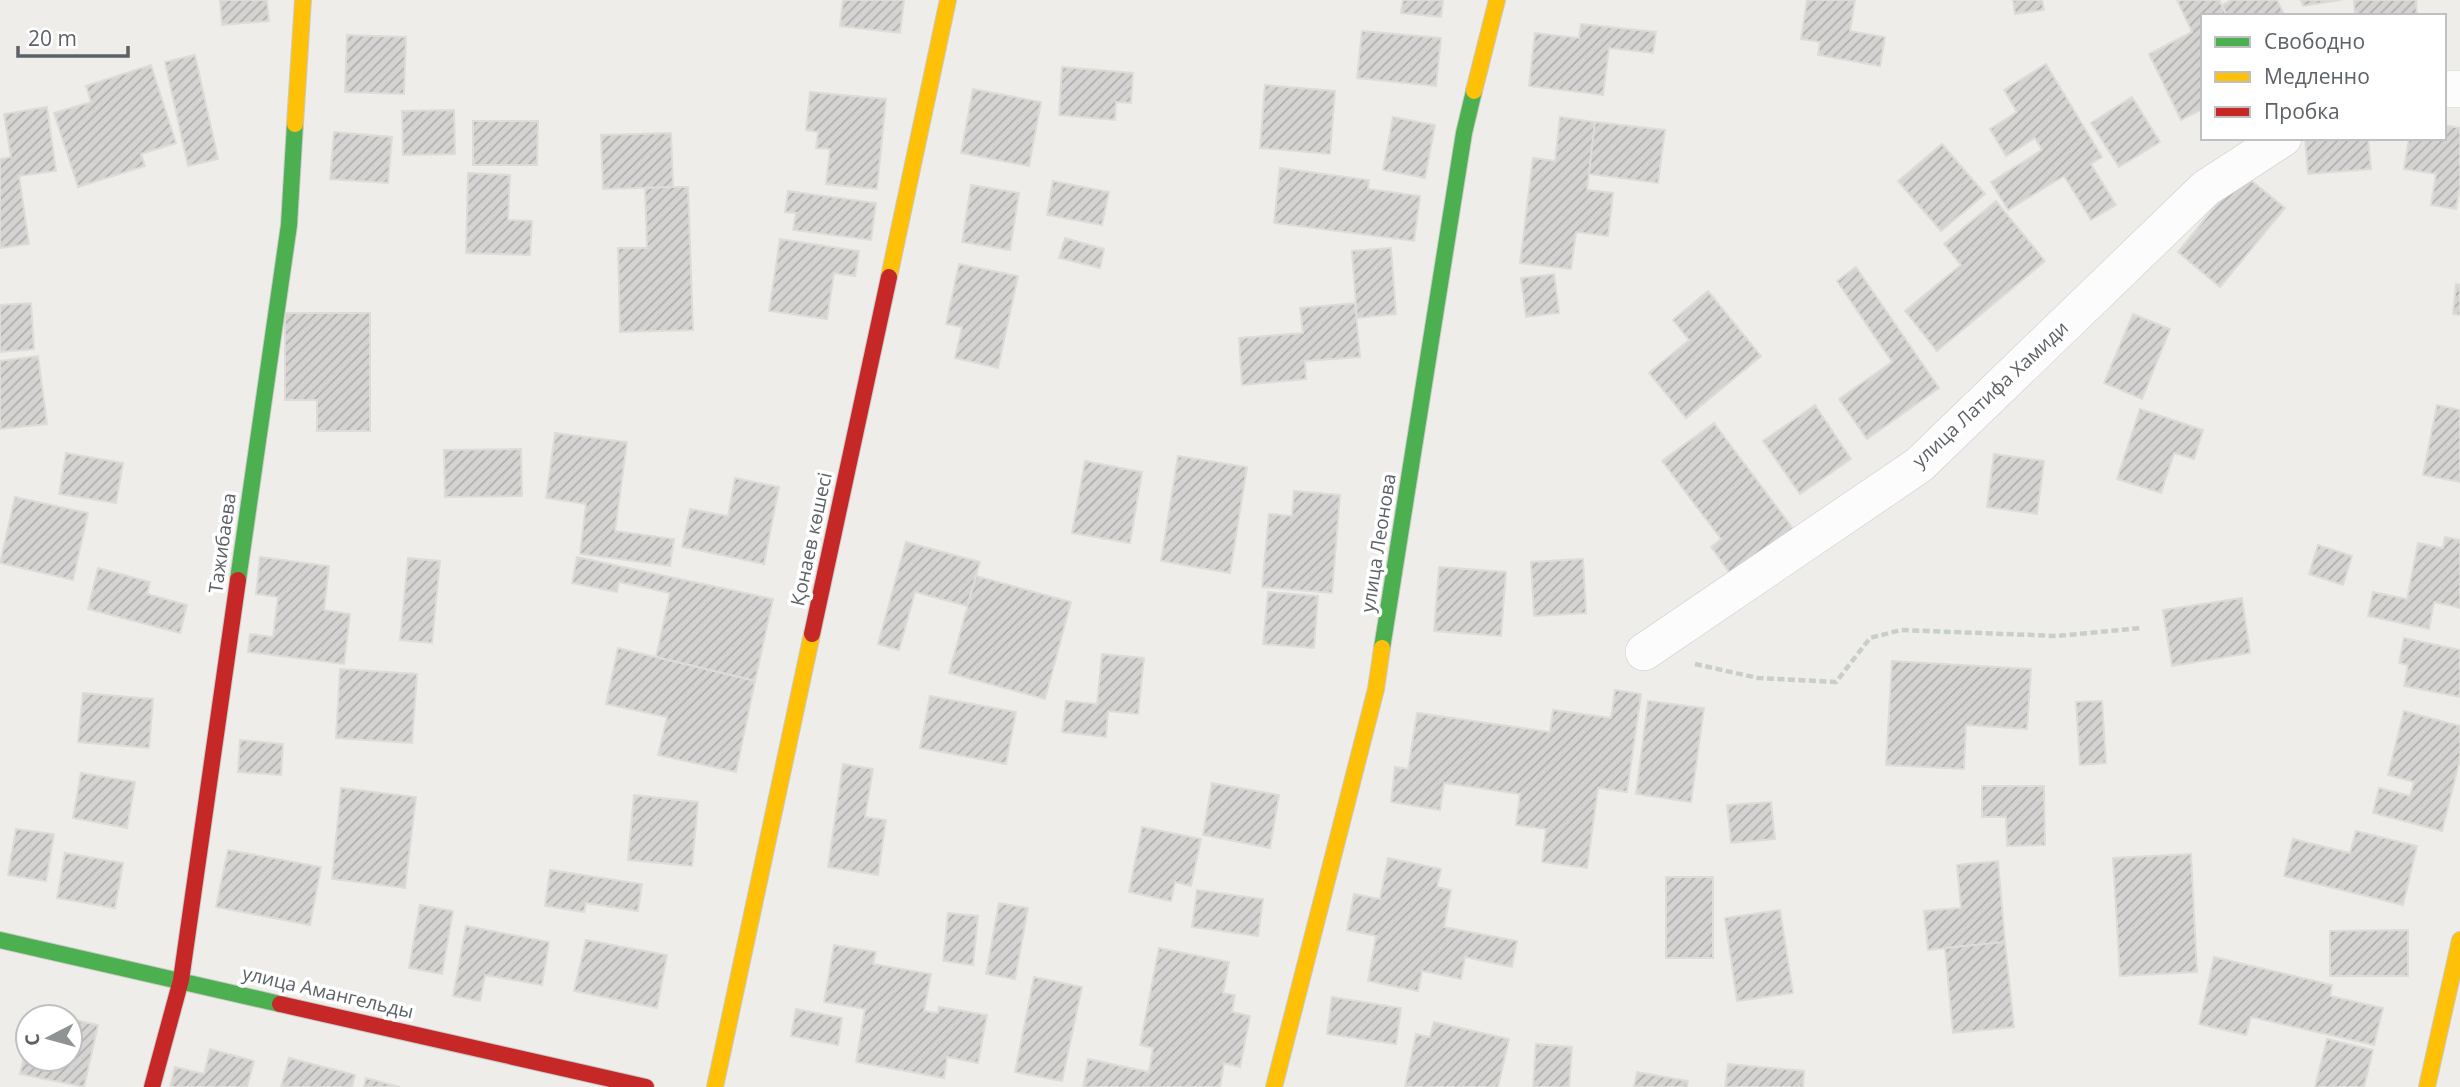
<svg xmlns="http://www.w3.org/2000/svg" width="2460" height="1087" font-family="'Open Sans',sans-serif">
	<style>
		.building { fill: url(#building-hatch); stroke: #dedcd7; stroke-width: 2 }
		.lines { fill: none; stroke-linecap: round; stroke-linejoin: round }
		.street-casing { stroke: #cbcbcb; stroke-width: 38 }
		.fast-casing { stroke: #c9cac9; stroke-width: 18 }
		.slow-casing { stroke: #c9cac9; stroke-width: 18 }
		.jam-casing { stroke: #c9cac9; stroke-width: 18 }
		.path { stroke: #c9cecb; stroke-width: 4.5; stroke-dasharray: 7 3.5; stroke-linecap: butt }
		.street { stroke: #fcfcfc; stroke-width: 37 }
		.fast { stroke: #4caf50; stroke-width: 16 }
		.slow { stroke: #ffc107; stroke-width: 16 }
		.jam { stroke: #c62828; stroke-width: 16 }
		.labels { text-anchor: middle; stroke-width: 7; stroke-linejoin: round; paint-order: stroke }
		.street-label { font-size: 19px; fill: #5d6267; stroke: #fff }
	</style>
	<defs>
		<pattern id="building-hatch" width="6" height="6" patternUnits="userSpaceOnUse" patternTransform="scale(1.75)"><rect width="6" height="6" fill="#d5d4d2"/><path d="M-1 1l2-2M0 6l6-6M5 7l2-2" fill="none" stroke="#b0afae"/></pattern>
	</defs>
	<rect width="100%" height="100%" fill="#eeede9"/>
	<!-- building -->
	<g class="building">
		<path d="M220 0H267L269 21 222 25Z"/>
		<path d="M843 0H904L900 33 840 26Z"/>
		<path d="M1403 0H1443L1441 17 1401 13Z"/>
		<path d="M1807 0H1855L1850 31 1885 37 1880 66 1818 55 1820 42 1801 39Z"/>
		<path d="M2013 0H2042L2044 10 2015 14Z"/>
		<path d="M2177 0H2219L2227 16H2203V109L2181 120 2149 54 2192 32Z"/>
		<path d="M2232 0H2277L2285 16H2227L2222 5Z"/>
		<path d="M2301 0H2341L2303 6Z"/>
		<path d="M2354 0H2416L2417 16H2355Z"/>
		<path d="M1581 24 1656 32 1653 53 1609 48 1603 95 1529 86 1535 33 1579 38Z"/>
		<path d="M1362 31 1441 38 1436 86 1357 78Z"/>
		<path d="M347 35 406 37 404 94 345 92Z"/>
		<path d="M195 55 218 159 188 166 165 62Z"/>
		<path d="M2046 64 2102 157 2091 164 2116 205 2091 220 2064 176 2008 210 1991 182 2042 150 2035 138 2006 156 1990 129 2017 112 2004 90Z"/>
		<path d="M151 65 176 143 141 154 145 166 78 187 54 113 91 102 86 86Z"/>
		<path d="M1062 67 1133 73 1131 103 1116 102 1115 120 1059 115Z"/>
		<path d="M1265 85 1335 91 1330 154 1260 148Z"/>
		<path d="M973 89 1041 102 1029 166 961 153Z"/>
		<path d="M810 92 886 99 877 189 826 184 830 149 816 148 818 132 806 130Z"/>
		<path d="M2132 97 2160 142 2119 167 2091 123Z"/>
		<path d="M47 107 56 171 19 176 29 244 0 248V159L11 157 4 114Z"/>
		<path d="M454 110 455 154 403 155 402 111Z"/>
		<path d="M1393 117 1435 125 1425 178 1383 170Z"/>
		<path d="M1560 117 1595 122 1587 190 1613 193 1608 236 1576 232 1571 269 1520 263 1533 158 1555 161Z"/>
		<path d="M473 121H538L537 165H473Z"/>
		<path d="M1595 122 1665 130 1658 183 1589 174Z"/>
		<path d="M2444 125 2460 128V186L2456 209 2431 205 2436 174 2404 169 2409 138H2444Z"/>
		<path d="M334 132 392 137 388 183 330 179Z"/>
		<path d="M671 133 673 187 603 189 601 135Z"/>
		<path d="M2305 138H2368L2371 169 2308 174Z"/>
		<path d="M1942 144 1985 194 1941 231 1898 181Z"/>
		<path d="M1280 168 1369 180 1368 189 1420 196 1414 241 1274 223Z"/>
		<path d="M468 173 510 175 508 220 532 221 530 255 466 253Z"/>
		<path d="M2242 173 2285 208 2220 287 2178 252Z"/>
		<path d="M1053 181 1109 192 1102 225 1047 215Z"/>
		<path d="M971 185 1019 193 1010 250 962 242Z"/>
		<path d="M673 187H688L693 330 620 332 618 248H647L645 188Z"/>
		<path d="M788 191 876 203 871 240 793 230 796 213 785 212Z"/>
		<path d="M1996 201 2045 261 1937 351 1905 311 1961 265 1944 244Z"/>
		<path d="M1065 238 1104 249 1100 268 1059 258Z"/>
		<path d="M780 239 859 251 855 276 834 273 827 319 769 311Z"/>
		<path d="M1391 248 1396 314 1357 318 1352 251Z"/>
		<path d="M959 264 1018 276 998 368 955 358 962 327 946 324Z"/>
		<path d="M1856 267 1939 388 1867 439 1839 399 1892 362 1837 281Z"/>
		<path d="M1554 274 1559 313 1526 317 1521 278Z"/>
		<path d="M2456 284 2460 285V315L2453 314Z"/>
		<path d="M1708 291 1761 356 1686 418 1649 373 1689 340 1673 320Z"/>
		<path d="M31 303 34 349 0 352V305Z"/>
		<path d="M1355 303 1360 357 1305 361 1306 379 1242 385 1239 338 1303 333 1300 308Z"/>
		<path d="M285 313H370V431H317V400H285Z"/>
		<path d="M2133 314 2170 329 2142 399 2104 383Z"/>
		<path d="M38 356 47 424 0 429V361Z"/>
		<path d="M1815 405 1851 459 1800 494 1763 441Z"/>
		<path d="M2437 405 2460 410V482L2423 475Z"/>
		<path d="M2140 409 2203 430 2194 459 2174 453 2161 493 2117 479Z"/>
		<path d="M1714 423 1794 530 1732 576 1711 547 1721 539 1662 461Z"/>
		<path d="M555 433 627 442 615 531 674 539 670 566 580 554 586 504 546 498Z"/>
		<path d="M521 449 522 496 445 497 444 450Z"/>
		<path d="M66 453 123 463 116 503 59 494Z"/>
		<path d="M1994 454 2044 461 2037 514 1987 507Z"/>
		<path d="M1178 456 1247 467 1230 573 1161 561Z"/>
		<path d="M1085 461 1142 472 1130 543 1072 533Z"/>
		<path d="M735 478 779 487 764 564 682 547 690 509 728 516Z"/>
		<path d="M1294 491 1340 495 1332 593 1262 587 1269 514 1292 516Z"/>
		<path d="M15 497 88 513 73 580 0 563Z"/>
		<path d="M2445 537 2460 540V608L2434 602 2429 629 2368 616 2373 592 2407 599 2418 543 2443 548Z"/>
		<path d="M906 542 980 562 967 606 915 592 899 650 878 644Z"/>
		<path d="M2318 545 2352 556 2343 585 2309 574Z"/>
		<path d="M260 557 329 566 324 610 350 614 344 664 248 652 250 634 273 637 278 597 256 594Z"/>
		<path d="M577 557 773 599 755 681 656 657 670 593 619 582 617 592 572 583Z"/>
		<path d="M408 558 440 561 432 643 400 640Z"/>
		<path d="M1583 559 1586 613 1534 616 1531 562Z"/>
		<path d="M1439 567 1506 572 1501 636 1434 631Z"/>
		<path d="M98 568 150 582 147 594 187 605 180 633 88 609Z"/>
		<path d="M976 576 1071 602 1045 699 949 673Z"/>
		<path d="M1268 592 1318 596 1314 648 1263 644Z"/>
		<path d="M2242 598 2250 653 2172 666 2163 610Z"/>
		<path d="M2404 638 2460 650V697L2404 686 2408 665 2399 663Z"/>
		<path d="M618 648 755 681 736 772 658 755 667 717 606 704Z"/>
		<path d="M1102 654 1144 658 1138 714 1108 711 1106 737 1062 732 1066 701 1097 704Z"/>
		<path d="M1892 661 2031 669 2027 729 1966 725 1964 769 1886 765Z"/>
		<path d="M340 669 417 674 412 743 336 738Z"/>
		<path d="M1615 690 1641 694 1627 792 1598 788 1587 868 1542 862 1546 829 1516 825 1520 794 1444 783 1440 810 1391 802 1395 767 1408 769 1417 713 1550 732 1553 710 1611 718Z"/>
		<path d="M83 693 153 699 149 748 78 742Z"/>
		<path d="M930 696 1016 712 1006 764 920 748Z"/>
		<path d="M1648 701 1704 708 1691 802 1636 794Z"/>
		<path d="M2102 701 2106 763 2080 765 2076 702Z"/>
		<path d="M2404 711 2460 726V759L2442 831 2373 813 2379 788 2410 796 2414 782 2388 775Z"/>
		<path d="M240 740 283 744 281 775 238 772Z"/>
		<path d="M843 764 873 769 865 817 886 820 878 875 828 867Z"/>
		<path d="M81 773 135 782 127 828 73 818Z"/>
		<path d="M1212 783 1279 795 1270 848 1203 835Z"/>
		<path d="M1982 786H2044L2045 845 2007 846 2006 817H1982Z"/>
		<path d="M341 788 416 797 405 888 332 879Z"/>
		<path d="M634 795 698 802 692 866 628 860Z"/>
		<path d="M1771 802 1775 839 1731 843 1727 805Z"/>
		<path d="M1142 827 1201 839 1191 886 1175 882 1171 901 1129 892Z"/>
		<path d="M16 829 54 834 46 881 8 875Z"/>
		<path d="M2356 831 2417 846 2403 905 2284 876 2293 839 2350 853Z"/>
		<path d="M228 850 321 867 310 925 216 907Z"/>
		<path d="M65 853 123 863 115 908 57 898Z"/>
		<path d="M2191 854 2197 972 2120 976 2113 858Z"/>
		<path d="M1388 858 1441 869 1437 887 1451 890 1444 927 1517 941 1512 967 1465 957 1461 979 1422 971 1418 991 1368 981 1376 936 1347 930 1354 894 1380 899Z"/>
		<path d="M1998 861 2005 942 1928 950 1924 911 1961 908 1957 865Z"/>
		<path d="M550 870 642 884 638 911 586 903 584 912 545 906Z"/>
		<rect x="1666" y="877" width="47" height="81"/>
		<path d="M1197 890 1263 899 1258 936 1192 927Z"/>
		<path d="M999 903 1028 908 1015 979 986 974Z"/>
		<path d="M420 905 453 911 442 974 409 968Z"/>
		<path d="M1780 910 1793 993 1737 1001 1725 918Z"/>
		<path d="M948 913 978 916 973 965 943 961Z"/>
		<path d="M466 926 549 942 542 985 485 975 480 1001 453 996Z"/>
		<path d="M2408 930V976H2330V931Z"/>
		<path d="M586 940 667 955 657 1008 574 991Z"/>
		<path d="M2005 942 2014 1027 1953 1033 1945 948Z"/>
		<path d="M834 945 876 952 873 964 931 974 924 1011 938 1013 939 1007 987 1015 978 1063 947 1057 944 1078 856 1062 865 1009 824 1002Z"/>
		<path d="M1159 948 1229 962 1223 993 1235 995 1232 1012 1250 1016 1240 1067 1224 1063 1220 1087H1083L1088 1059 1149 1072 1153 1048 1140 1045Z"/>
		<path d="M2214 957 2332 985 2330 996 2383 1008 2374 1045 2251 1017 2246 1035 2199 1024Z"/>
		<path d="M1034 977 1082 987 1062 1081 1015 1072Z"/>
		<path d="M1332 997 1401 1008 1396 1044 1327 1034Z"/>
		<path d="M796 1009 842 1018 838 1045 791 1036Z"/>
		<path d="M35 1010 63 1017H33Z"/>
		<path d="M70 1019 98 1025 84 1087 20 1074 28 1039V1059H70Z"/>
		<path d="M1434 1022 1509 1039 1498 1087H1405L1416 1034 1430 1037Z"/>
		<path d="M2327 1039 2373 1050 2364 1087H2315Z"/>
		<path d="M1536 1044 1572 1047 1569 1087H1533Z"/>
		<path d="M210 1049 254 1061 247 1087H170L175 1067 204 1074Z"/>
		<path d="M289 1058 355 1075 352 1087H281Z"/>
		<path d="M1728 1064 1804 1071 1803 1087H1725Z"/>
		<path d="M1637 1072 1688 1081 1687 1087H1634Z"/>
		<path d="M366 1078 400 1087H364Z"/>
	</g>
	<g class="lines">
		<!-- street casing -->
		<g class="street-casing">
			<g id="street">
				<path d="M2444 89H2460"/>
				<path d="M1644 652 1919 465 2206 188 2283 138"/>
			</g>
		</g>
		<!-- fast casing -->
		<g class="fast-casing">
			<g id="fast">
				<path d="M238 580 289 225 295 124"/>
				<path d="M1382 648 1464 133 1474 91"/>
				<path d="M0 940 280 1004"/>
			</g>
		</g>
		<!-- slow casing -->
		<g class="slow-casing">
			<g id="slow">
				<path d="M1474 91 1497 0"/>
				<path d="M295 124 303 0"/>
				<path d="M889 277 948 0"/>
				<path d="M715 1087 812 634"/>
				<path d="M1274 1087 1376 689 1382 648"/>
				<path d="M2427 1087 2460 940"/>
			</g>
		</g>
		<!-- jam casing -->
		<g class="jam-casing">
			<g id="jam">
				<path d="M812 634 889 277"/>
				<path d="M280 1004 646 1087"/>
				<path d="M152 1087 181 980 238 580"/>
			</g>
		</g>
		<!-- path -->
		<path class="path" d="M1695 664 1758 678 1836 682 1870 638 1901 630 2057 636 2141 628"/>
		<!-- street -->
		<use href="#street" class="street"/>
		<!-- fast -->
		<use href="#fast" class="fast"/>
		<!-- slow -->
		<use href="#slow" class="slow"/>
		<!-- jam -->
		<use href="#jam" class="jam"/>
	</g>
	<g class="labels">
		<!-- street labels -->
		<g class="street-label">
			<text transform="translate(1990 394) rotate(-43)" y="7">улица Латифа Хамиди</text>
			<text transform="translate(811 539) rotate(-78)" y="7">Қонаев көшесі</text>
			<text transform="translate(222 543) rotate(-82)" y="7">Тажибаева</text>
			<text transform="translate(1378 543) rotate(-81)" y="7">улица Леонова</text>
			<text transform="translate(328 992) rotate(13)" y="7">улица Амангельды</text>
		</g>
	</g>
	<!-- legend -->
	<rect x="2201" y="14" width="245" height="126" fill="#ffffff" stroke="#bec0c2" stroke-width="2"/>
	<rect x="2215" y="37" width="35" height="10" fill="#4caf50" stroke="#bec0c2" stroke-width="2"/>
	<text x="2264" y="49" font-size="21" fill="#5d6267">Свободно</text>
	<rect x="2215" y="72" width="35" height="10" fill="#ffc107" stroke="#bec0c2" stroke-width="2"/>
	<text x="2264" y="84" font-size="21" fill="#5d6267">Медленно</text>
	<rect x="2215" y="107" width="35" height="10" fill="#c62828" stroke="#bec0c2" stroke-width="2"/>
	<text x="2264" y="119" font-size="21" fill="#5d6267">Пробка</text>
	<!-- north arrow -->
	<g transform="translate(49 1038) rotate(264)"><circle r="33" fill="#ffffff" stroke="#bec0c2" stroke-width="2"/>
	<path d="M0-5L12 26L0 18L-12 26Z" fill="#909394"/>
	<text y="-10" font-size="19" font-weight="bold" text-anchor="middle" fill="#5d6267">С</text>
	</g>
	<!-- scale -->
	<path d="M18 46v10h110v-10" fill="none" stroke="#5d6267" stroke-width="3.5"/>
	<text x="28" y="46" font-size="21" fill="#5d6267" stroke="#ffffff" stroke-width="5" paint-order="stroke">20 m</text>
</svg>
